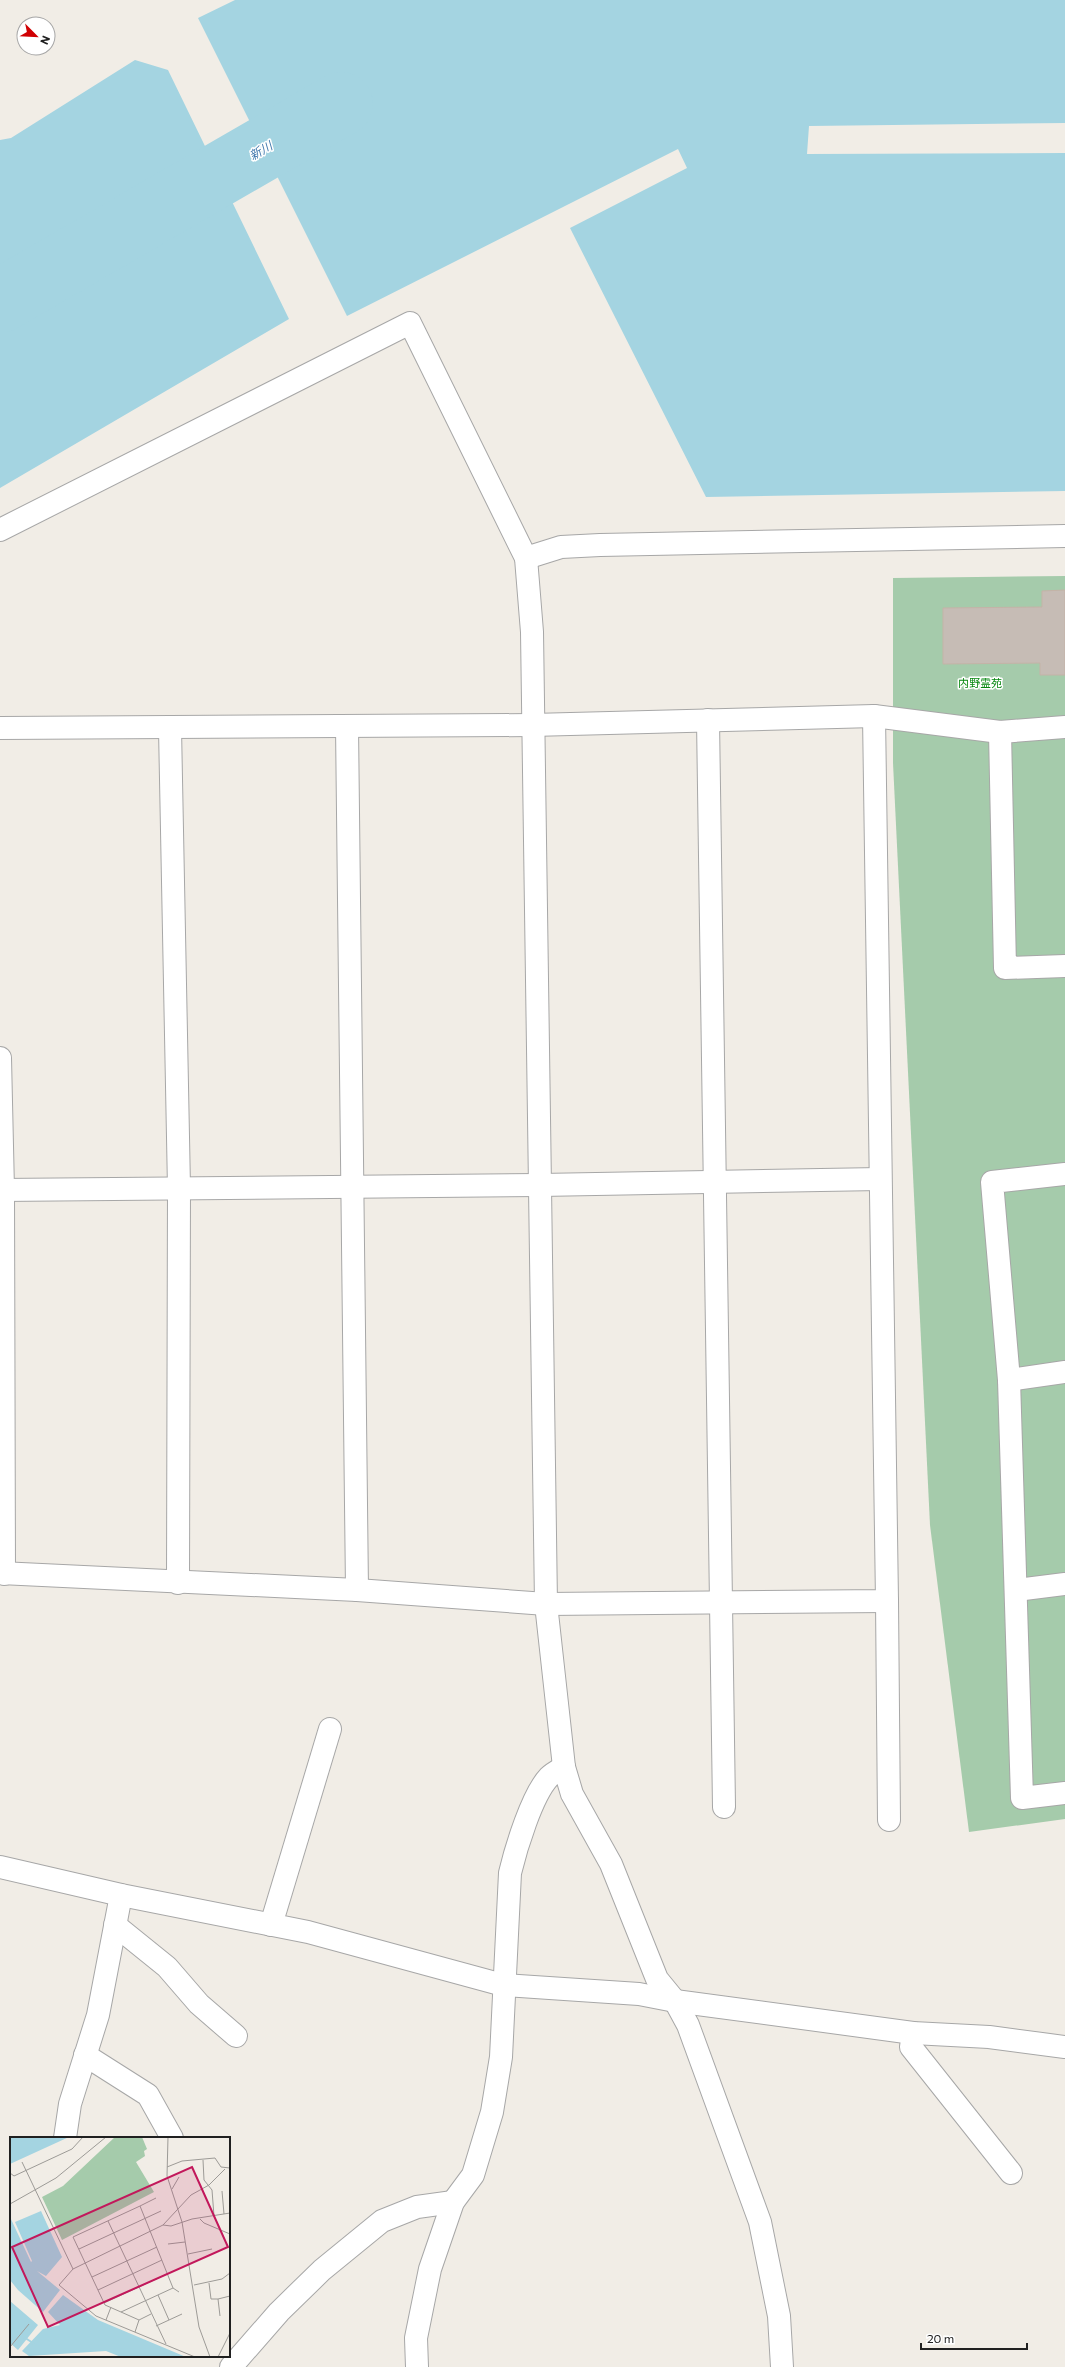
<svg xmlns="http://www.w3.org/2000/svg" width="1065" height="2367" font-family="Commissioner,'Noto Sans JP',sans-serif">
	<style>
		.cemetery { fill: #a5cbab }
		.water { fill: #a4d4e1 }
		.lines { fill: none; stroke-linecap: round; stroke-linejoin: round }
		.river { stroke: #a4d4e1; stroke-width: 64 }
		.building { fill: #c6bcb5; stroke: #c4b3a7 }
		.minor-casing { stroke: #a7a7a7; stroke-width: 24 }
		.minor { stroke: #fff; stroke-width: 22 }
		.labels { text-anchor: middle; stroke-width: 3; stroke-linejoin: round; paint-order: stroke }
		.park-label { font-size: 11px; fill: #05870e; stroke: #fff }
		.water-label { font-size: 12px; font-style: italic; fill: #437aae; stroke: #fff }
		.inset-river { fill: none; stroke: #a4d4e1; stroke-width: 2 }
		.inset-road { fill: none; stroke: #9d9b97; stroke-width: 1 }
		.view { fill: #c2185b; fill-opacity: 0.15; stroke: #c2185b; stroke-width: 2 }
		.inset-edge { fill: none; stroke: #202020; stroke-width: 2 }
	</style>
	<rect width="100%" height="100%" fill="#f1ede6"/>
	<!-- cemetery -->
	<path class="cemetery" d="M1065 576V1819L969 1832 930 1525 893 763V578Z"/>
	<!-- water -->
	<g class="water">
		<path d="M235 0H1065V123L809 126 807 154 1065 153V491L706 497 570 228 687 168 678 149 347 316 198 18Z"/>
		<path d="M135 60 168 70 289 319 0 488V140L11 138Z"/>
	</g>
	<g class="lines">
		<!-- river -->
		<path class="river" d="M0 301 341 104"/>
	</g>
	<!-- building -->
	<path class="building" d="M1065 590V675H1040V663L943 664V608L1042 607V591Z"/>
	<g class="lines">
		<!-- minor casing -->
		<g class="minor-casing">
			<g id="minor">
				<path d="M0 530 410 323 526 558 532 632 546 1604 564 1767 572 1794 611 1864 657 1979 675 2001 688 2025 760 2222 779 2316 782 2367"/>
				<path d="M526 558 561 547 600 545 1065 536"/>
				<path d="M708 720 724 1807"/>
				<path d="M347 726 357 1590"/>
				<path d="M0 728 532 725 874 716 1000 732 1065 727"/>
				<path d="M170 728 179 1188 178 1583"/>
				<path d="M1000 732 1005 968 1065 966"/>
				<path d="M0 1058 3 1190 4 1574"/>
				<path d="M1065 1174 992 1182 1009 1380 1022 1798 1065 1793"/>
				<path d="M0 1190 540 1185 880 1179"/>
				<path d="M1009 1380 1065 1372"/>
				<path d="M0 1573 357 1590 546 1604 887 1601 874 716"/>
				<path d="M1016 1590 1065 1584"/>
				<path d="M887 1601 889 1820"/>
				<path d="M0 1867 121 1895 308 1932 503 1985 639 1994 675 2001 913 2033 989 2037 1065 2047"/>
				<path d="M115 1925 167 1967 199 2004 236 2036"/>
				<path d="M271 1925 330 1729"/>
				<path d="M913 2033 911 2047 1011 2173"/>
				<path d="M85 2055 148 2095 172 2138"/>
				<path d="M65 2138 70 2104 98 2015 121 1895"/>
				<path d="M231 2367 279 2312 322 2270 382 2221 417 2207 453 2202"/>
				<path d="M417 2367 416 2338 430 2269 453 2202 473 2175 492 2112 501 2057 510 1873C516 1848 532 1795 549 1777 553 1773 559 1770 564 1767"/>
			</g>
		</g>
		<!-- minor -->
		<use href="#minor" class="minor"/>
	</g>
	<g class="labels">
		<!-- park labels -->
		<g class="park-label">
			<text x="980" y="687">内野霊苑</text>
		</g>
		<!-- water labels -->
		<g class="water-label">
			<text transform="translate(261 151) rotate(-30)" y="4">新川</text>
		</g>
	</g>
	<!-- overview -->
	<g transform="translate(10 2137)">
		<rect width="220" height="220" fill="#f1ede6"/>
		<path d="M105 0H132L137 12 134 14 135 19 126 25 144 55 52 103 32 60 53 49Z" fill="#a5cbab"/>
		<path d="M0 0H59L0 27ZM31 74 52 120 36 139 27 134 50 153 33 175 8 153 0 143V80L21 125 22 124 5 85ZM53 158 88 183 176 220H111L96 214 19 219 12 214 33 192 50 188 38 175ZM0 164 28 188 8 213 0 206Z" fill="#a4d4e1"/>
		<path class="inset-river" d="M0 191 26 208"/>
		<path class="inset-road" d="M158 0 157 39 172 85 189 190 200 220M193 23 194 43 202 53 204 79M12 25 63 132M157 30 172 24 205 21 211 30 220 31M0 36 4 39 62 12 73 0M162 52 169 40M212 54 214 77M0 67 46 41 96 0M130 69 146 61M190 82 194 86 220 97M98 84 156 207M153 88 161 89 182 82 220 76M158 107 175 105M69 112 151 74M178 117 202 112M82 140 147 110M199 146 201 162H208L210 179M184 148 212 142 220 136M163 151 111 175 95 168 63 100 130 69 163 151 169 155M88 153 152 123M148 158 159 183M208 162 220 159M94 166 157 137M111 175 129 183M96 183 101 170M146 189 172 177M125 195 129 183 141 177M0 210 19 187M185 220 86 179 49 148 63 132 153 88 181 58 199 48 215 32M208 220 220 196"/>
		<path class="view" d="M182 30 218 110 38 190 2 110Z"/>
		<rect width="220" height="220" class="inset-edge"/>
	</g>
	<!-- north arrow -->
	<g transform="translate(36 36) rotate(114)"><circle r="19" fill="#ffffff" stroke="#a6a6a6"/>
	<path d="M0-3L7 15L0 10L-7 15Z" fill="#d00003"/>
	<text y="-6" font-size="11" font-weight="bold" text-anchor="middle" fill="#202020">N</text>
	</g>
	<!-- scale -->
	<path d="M921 2343v6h106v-6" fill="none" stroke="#202020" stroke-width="2"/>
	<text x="927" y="2343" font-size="12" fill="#202020" stroke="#ffffff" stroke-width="3" paint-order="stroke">20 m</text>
</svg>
